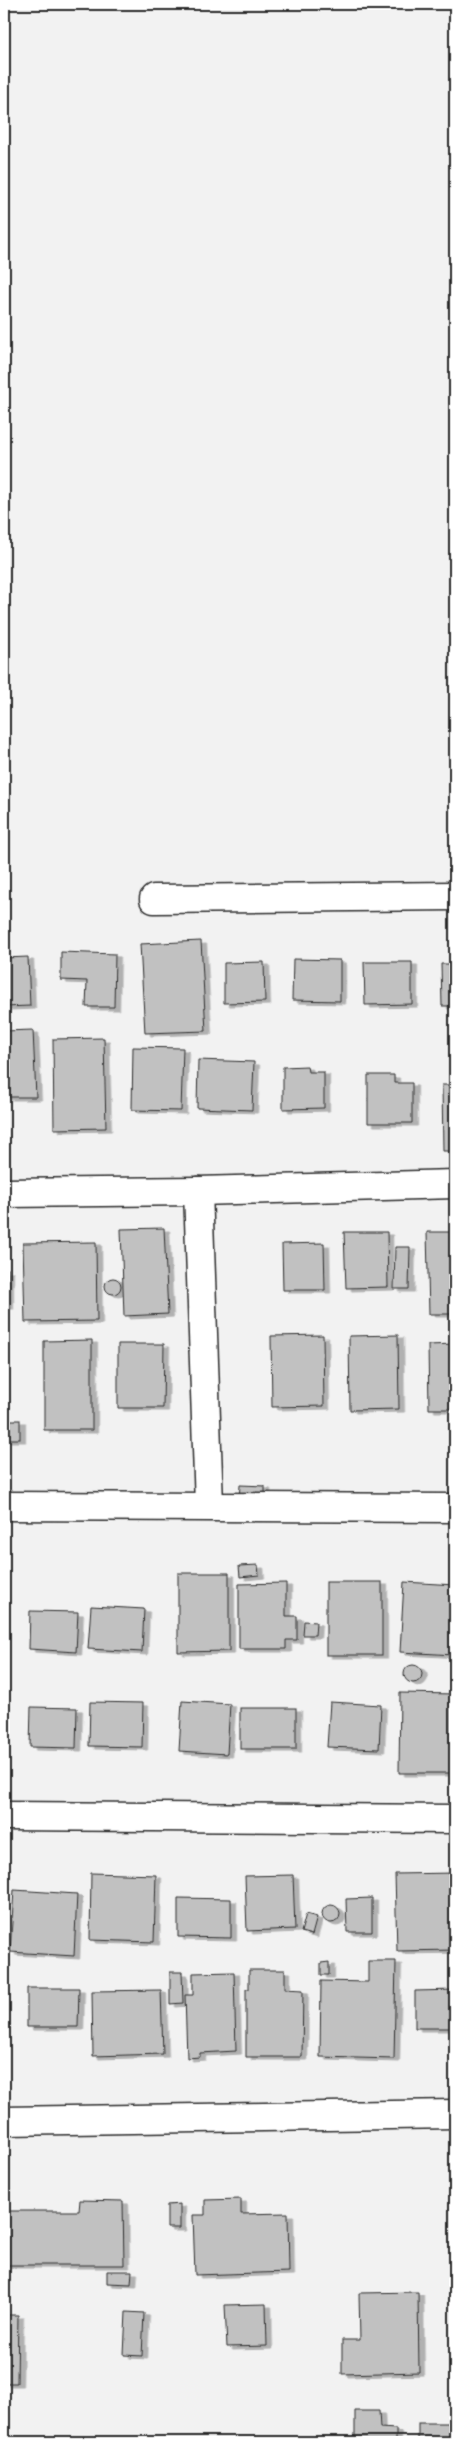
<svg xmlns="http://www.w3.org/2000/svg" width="459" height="2446" font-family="Dekko,sans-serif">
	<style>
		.building { fill: #c1c1c1; stroke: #2b2b2b; filter: url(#shadow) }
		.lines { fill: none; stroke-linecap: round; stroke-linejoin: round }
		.street-casing { stroke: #2b2b2b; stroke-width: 31 }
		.street { stroke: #fff; stroke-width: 28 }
	</style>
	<defs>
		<filter id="shadow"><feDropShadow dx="5.5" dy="3" stdDeviation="0" flood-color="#0004"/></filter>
	</defs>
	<rect width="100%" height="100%" fill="#f2f2f2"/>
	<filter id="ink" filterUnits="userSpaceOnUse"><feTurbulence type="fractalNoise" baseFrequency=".02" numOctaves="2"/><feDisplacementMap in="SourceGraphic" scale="10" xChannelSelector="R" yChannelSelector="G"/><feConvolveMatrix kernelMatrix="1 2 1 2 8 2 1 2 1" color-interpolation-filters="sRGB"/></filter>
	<g filter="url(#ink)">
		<!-- building -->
		<g class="building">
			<path d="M201 941 206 1031 145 1033 140 944Z"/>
			<path d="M61 952 115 954 114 1007H86L87 981 61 980Z"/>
			<path d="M28 957 30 1006 4 1007V958Z"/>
			<path d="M293 959 340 960V1001L292 1000Z"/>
			<path d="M264 962 265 1002 224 1003V963Z"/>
			<path d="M364 962H412V1004L365 1005Z"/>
			<path d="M441 964H455V1006H442Z"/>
			<path d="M33 1030 36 1097H4V1031Z"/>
			<path d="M104 1038 106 1128 54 1129 53 1039Z"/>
			<path d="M133 1047 183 1048 181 1111 132 1110Z"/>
			<path d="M198 1060 254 1062 252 1110 197 1108Z"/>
			<path d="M307 1066 308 1072H324V1108L283 1109V1067Z"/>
			<path d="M368 1075H394V1083H412V1123H368Z"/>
			<path d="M442 1085H455V1151H443Z"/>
			<path d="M164 1228 168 1314 124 1316 121 1229Z"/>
			<path d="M344 1232H387L388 1287 346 1288Z"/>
			<path d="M427 1232H455V1314H429Z"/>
			<path d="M96 1242 97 1321 25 1322 23 1243Z"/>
			<path d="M324 1243 325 1290H283L282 1244Z"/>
			<path d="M395 1247H410L409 1289H394Z"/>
			<rect x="4" y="1269" width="4" height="37"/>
			<circle cx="113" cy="1286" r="8"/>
			<path d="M323 1335 324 1406 272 1407 271 1336Z"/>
			<path d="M398 1335 399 1409 350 1410 349 1336Z"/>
			<path d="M92 1340V1430H44V1341Z"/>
			<path d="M118 1344H164L163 1408H118Z"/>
			<path d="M455 1344V1409H429L428 1345Z"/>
			<rect x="4" y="1420" width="16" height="19"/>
			<path d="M240 1485 265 1486V1501L239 1500Z"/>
			<path d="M258 1565 259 1575 240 1577 239 1566Z"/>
			<path d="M178 1573H229V1651L178 1652Z"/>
			<rect x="326" y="1582" width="56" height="73"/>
			<path d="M404 1582 455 1585V1655L400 1652Z"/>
			<path d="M286 1583V1616H297V1640H286V1649H239V1584Z"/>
			<path d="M91 1606 144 1609 142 1652 88 1649Z"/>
			<path d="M30 1611 78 1612 76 1652 29 1649Z"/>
			<path d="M304 1621 316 1622 315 1635H303Z"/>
			<circle cx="413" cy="1674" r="9"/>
			<path d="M400 1693 455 1694V1773H399Z"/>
			<path d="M182 1701 230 1704 227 1754 179 1751Z"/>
			<path d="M90 1702 143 1703 142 1747 89 1746Z"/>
			<path d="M330 1702 381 1705 379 1749 327 1747Z"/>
			<path d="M31 1707 77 1708 76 1748 30 1747Z"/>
			<rect x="240" y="1708" width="56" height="41"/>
			<path d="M91 1873 156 1875 154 1942 90 1940Z"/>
			<path d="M455 1873V1950L397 1951 395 1874Z"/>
			<path d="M293 1875 295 1929 247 1931 245 1876Z"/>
			<path d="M14 1890 77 1894 74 1956 10 1952Z"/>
			<path d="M178 1898 231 1899V1938L178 1937Z"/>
			<path d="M372 1898V1932H347L346 1899Z"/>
			<circle cx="331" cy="1914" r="9"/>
			<path d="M306 1914 317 1917 312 1935 301 1932Z"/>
			<path d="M368 1961H396L394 2059 320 2057 321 1981 368 1982Z"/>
			<path d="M329 1962V1975H321V1963Z"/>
			<path d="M249 1970H285V1989L303 1990 302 2057H246V1989H249Z"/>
			<path d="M170 1972H182L183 2003 170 2004Z"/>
			<path d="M234 1972 236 2051 200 2053V2057L187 2058 185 1995H193V1973Z"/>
			<path d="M27 1988H79L78 2027H27Z"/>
			<path d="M161 1990 163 2054 93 2056 92 1991Z"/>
			<path d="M455 1990V2028H415V1991Z"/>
			<path d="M241 2199V2214L288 2213 289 2272 195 2275 193 2215H205V2200Z"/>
			<path d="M80 2200 123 2201 124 2265H4V2211H79Z"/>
			<path d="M180 2204V2228H167V2205Z"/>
			<path d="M107 2271H132L131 2284 107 2283Z"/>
			<path d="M418 2292 419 2372 342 2374V2340H360L359 2293Z"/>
			<path d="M266 2304 267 2346 227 2347 225 2305Z"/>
			<path d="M126 2312 144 2313 142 2356 124 2355Z"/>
			<path d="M4 2315H18L17 2383H4Z"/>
			<path d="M355 2411H379L380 2428 396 2429V2442H355Z"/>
			<rect x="418" y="2423" width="32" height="19"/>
		</g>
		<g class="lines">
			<!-- street casing -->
			<g class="street-casing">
				<g id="street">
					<path d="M154 899 455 896"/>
					<path d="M198 1191 209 1505"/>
					<path d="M4 1193 198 1191 455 1184"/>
					<path d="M4 1506 455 1508"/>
					<path d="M4 1816 455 1819"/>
					<path d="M4 2121 455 2114"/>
				</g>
			</g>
			<!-- street -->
			<use href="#street" class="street"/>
		</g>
	</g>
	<!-- margin -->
	<rect width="459" height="2446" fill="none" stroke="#fff" stroke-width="20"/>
	<rect x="10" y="10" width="439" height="2426" fill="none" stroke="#2b2b2b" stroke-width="2" filter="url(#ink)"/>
</svg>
